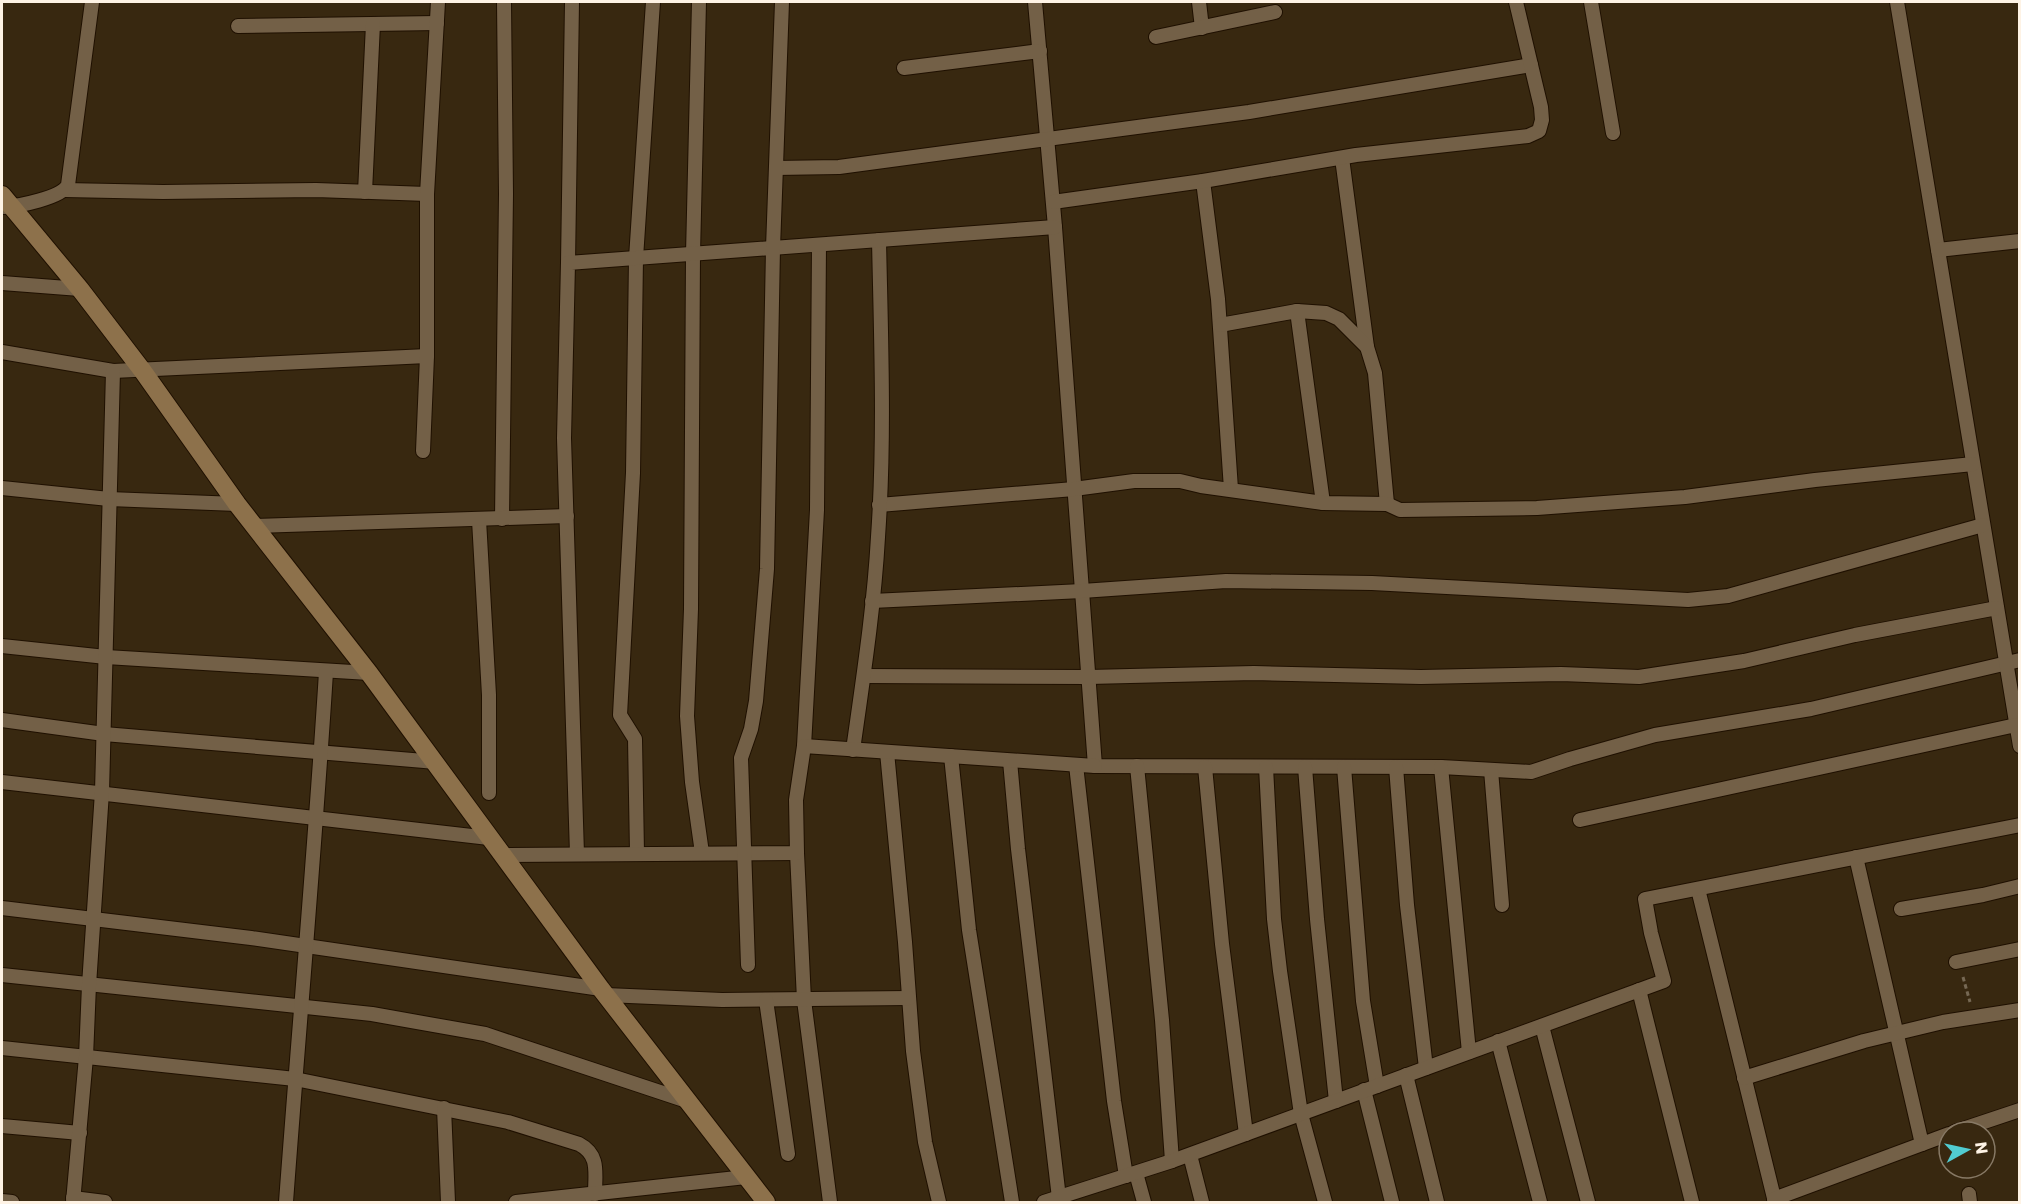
<svg xmlns="http://www.w3.org/2000/svg" width="2021" height="1204" font-family="Poppins,sans-serif">
	<style>
		.lines { fill: none; stroke-linecap: round; stroke-linejoin: round }
		.street-casing { stroke: #1f1000; stroke-width: 16 }
		.secondary-casing { stroke: #1f1000; stroke-width: 20 }
		.path { stroke: #766853; stroke-width: 3; stroke-dasharray: 4.5 3; stroke-linecap: butt }
		.street { stroke: #736047; stroke-width: 14 }
		.secondary { stroke: #8d714b; stroke-width: 18 }
	</style>
	<rect width="100%" height="100%" fill="#382810"/>
	<g class="lines">
		<!-- street casing -->
		<g class="street-casing">
			<g id="street">
				<path d="M699 2 693 254 691 609 687 716 692 782 702 853"/>
				<path d="M1035 2 1055 227 1095 766 1441 767 1531 772 1570 759 1655 735 1811 709 2020 660"/>
				<path d="M1199 2 1202 28"/>
				<path d="M1591 2 1613 133"/>
				<path d="M1897 2 2020 746"/>
				<path d="M238 26 437 23"/>
				<path d="M1156 37 1275 12"/>
				<path d="M904 68 1040 51"/>
				<path d="M1342 158 1367 347"/>
				<path d="M776 168 839 167 1249 112 1531 65"/>
				<path d="M1203 181 1218 299 1231 489"/>
				<path d="M65 190 163 192 316 190 427 194"/>
				<path d="M365 192 373 24"/>
				<path d="M1053 202 1203 181 1356 155 1528 136 1539 131 1542 120 1541 107 1516 2"/>
				<path d="M4 207C19 206 61 198 68 185L92 2"/>
				<path d="M1938 250 2020 241"/>
				<path d="M568 263 572 2"/>
				<path d="M2 283 80 289"/>
				<path d="M1297 311 1323 503"/>
				<path d="M1220 325 1297 311 1326 313 1339 319 1367 347 1375 373 1387 504"/>
				<path d="M2 352 113 371 427 356"/>
				<path d="M423 451 427 356V194L438 2"/>
				<path d="M2 488 109 499 237 504"/>
				<path d="M879 505 1074 489 1134 481H1180L1201 486 1323 503 1387 504 1400 510 1537 508 1685 497 1815 480 1973 464"/>
				<path d="M502 519 506 194 504 2"/>
				<path d="M479 520 489 695V793"/>
				<path d="M255 526 567 516"/>
				<path d="M872 601 1082 591 1226 581 1372 583 1688 600 1728 596 1983 525"/>
				<path d="M2 646 106 657 369 673"/>
				<path d="M864 676 1089 677 1254 673 1421 677 1561 674 1639 677 1744 661 1855 635 1997 608"/>
				<path d="M2 720 104 734 436 762"/>
				<path d="M804 746 817 510 819 245"/>
				<path d="M853 750C863 679 874 608 878 537 885 438 881 339 879 240"/>
				<path d="M887 752 905 942 913 1051 925 1142 939 1202"/>
				<path d="M951 756 969 930 1012 1202"/>
				<path d="M1010 761 1018 849 1059 1198"/>
				<path d="M1076 765 1114 1101 1126 1176"/>
				<path d="M1137 766 1162 1020 1172 1161"/>
				<path d="M1205 767 1222 944 1246 1134"/>
				<path d="M1266 767 1274 919 1280 971 1301 1114 1325 1202"/>
				<path d="M1305 767 1317 919 1336 1101"/>
				<path d="M1344 767 1363 1001 1377 1086"/>
				<path d="M1396 767 1407 905 1426 1068"/>
				<path d="M1441 767 1469 1052"/>
				<path d="M1491 770 1502 905"/>
				<path d="M2 782 489 838"/>
				<path d="M1580 820 2016 725"/>
				<path d="M637 853 635 739 620 715 633 473 636 258 653 2"/>
				<path d="M797 853 804 1000 830 1202"/>
				<path d="M577 854 564 438 568 263 1055 227"/>
				<path d="M503 855 797 853 796 800 804 746 1095 766"/>
				<path d="M1856 857 1922 1144"/>
				<path d="M1698 889 1775 1202"/>
				<path d="M2 908 251 938 601 989"/>
				<path d="M1901 909 1983 895 2020 886"/>
				<path d="M1956 962 2020 949"/>
				<path d="M748 965 741 758 751 729 756 701 767 569 773 248 782 2"/>
				<path d="M2 975 372 1014 485 1034 687 1101"/>
				<path d="M1639 990 1692 1202"/>
				<path d="M606 995 722 1000 909 998"/>
				<path d="M766 1000 788 1154"/>
				<path d="M1542 1026 1588 1202"/>
				<path d="M1498 1041 1540 1202"/>
				<path d="M2 1048 295 1079 508 1122 579 1144C600 1155 595 1173 595 1194"/>
				<path d="M1406 1075 1437 1202"/>
				<path d="M1744 1078 1864 1041 1943 1022 2020 1010"/>
				<path d="M1364 1090 1392 1202"/>
				<path d="M444 1108 448 1202"/>
				<path d="M2 1126 80 1133"/>
				<path d="M1954 1132 2020 1110"/>
				<path d="M1190 1155 1202 1202"/>
				<path d="M1136 1173 1144 1202"/>
				<path d="M1969 1194 1970 1202"/>
				<path d="M73 1198 105 1202"/>
				<path d="M1774 1199 1949 1134"/>
				<path d="M2 1201 12 1202"/>
				<path d="M73 1202 86 1057 89 985 102 792 113 371"/>
				<path d="M286 1202C299 1026 315 849 326 672"/>
				<path d="M516 1202 746 1177"/>
				<path d="M1044 1202 1172 1161 1664 981 1651 933 1645 899 2020 825"/>
			</g>
		</g>
		<!-- secondary casing -->
		<g class="secondary-casing">
			<path id="secondary" d="M2 195 80 289 142 370 237 504 369 673 601 989 766 1202"/>
		</g>
		<!-- path -->
		<path class="path" d="M1963 977 1970 1002"/>
		<!-- street -->
		<use href="#street" class="street"/>
		<!-- secondary -->
		<use href="#secondary" class="secondary"/>
	</g>
	<!-- border -->
	<rect width="2021" height="1204" fill="none" stroke="#fef3e5" stroke-width="6"/>
	<!-- north arrow -->
	<g transform="translate(1967 1150) rotate(82)"><circle r="28" fill="#382810" stroke="#877965" stroke-width="1.5"/>
	<path d="M0-4.5L10 22L0 15L-10 22Z" fill="#51ccd1"/>
	<text y="-9" font-size="16" font-weight="bold" text-anchor="middle" fill="#fef3e5">N</text>
	</g>
</svg>
